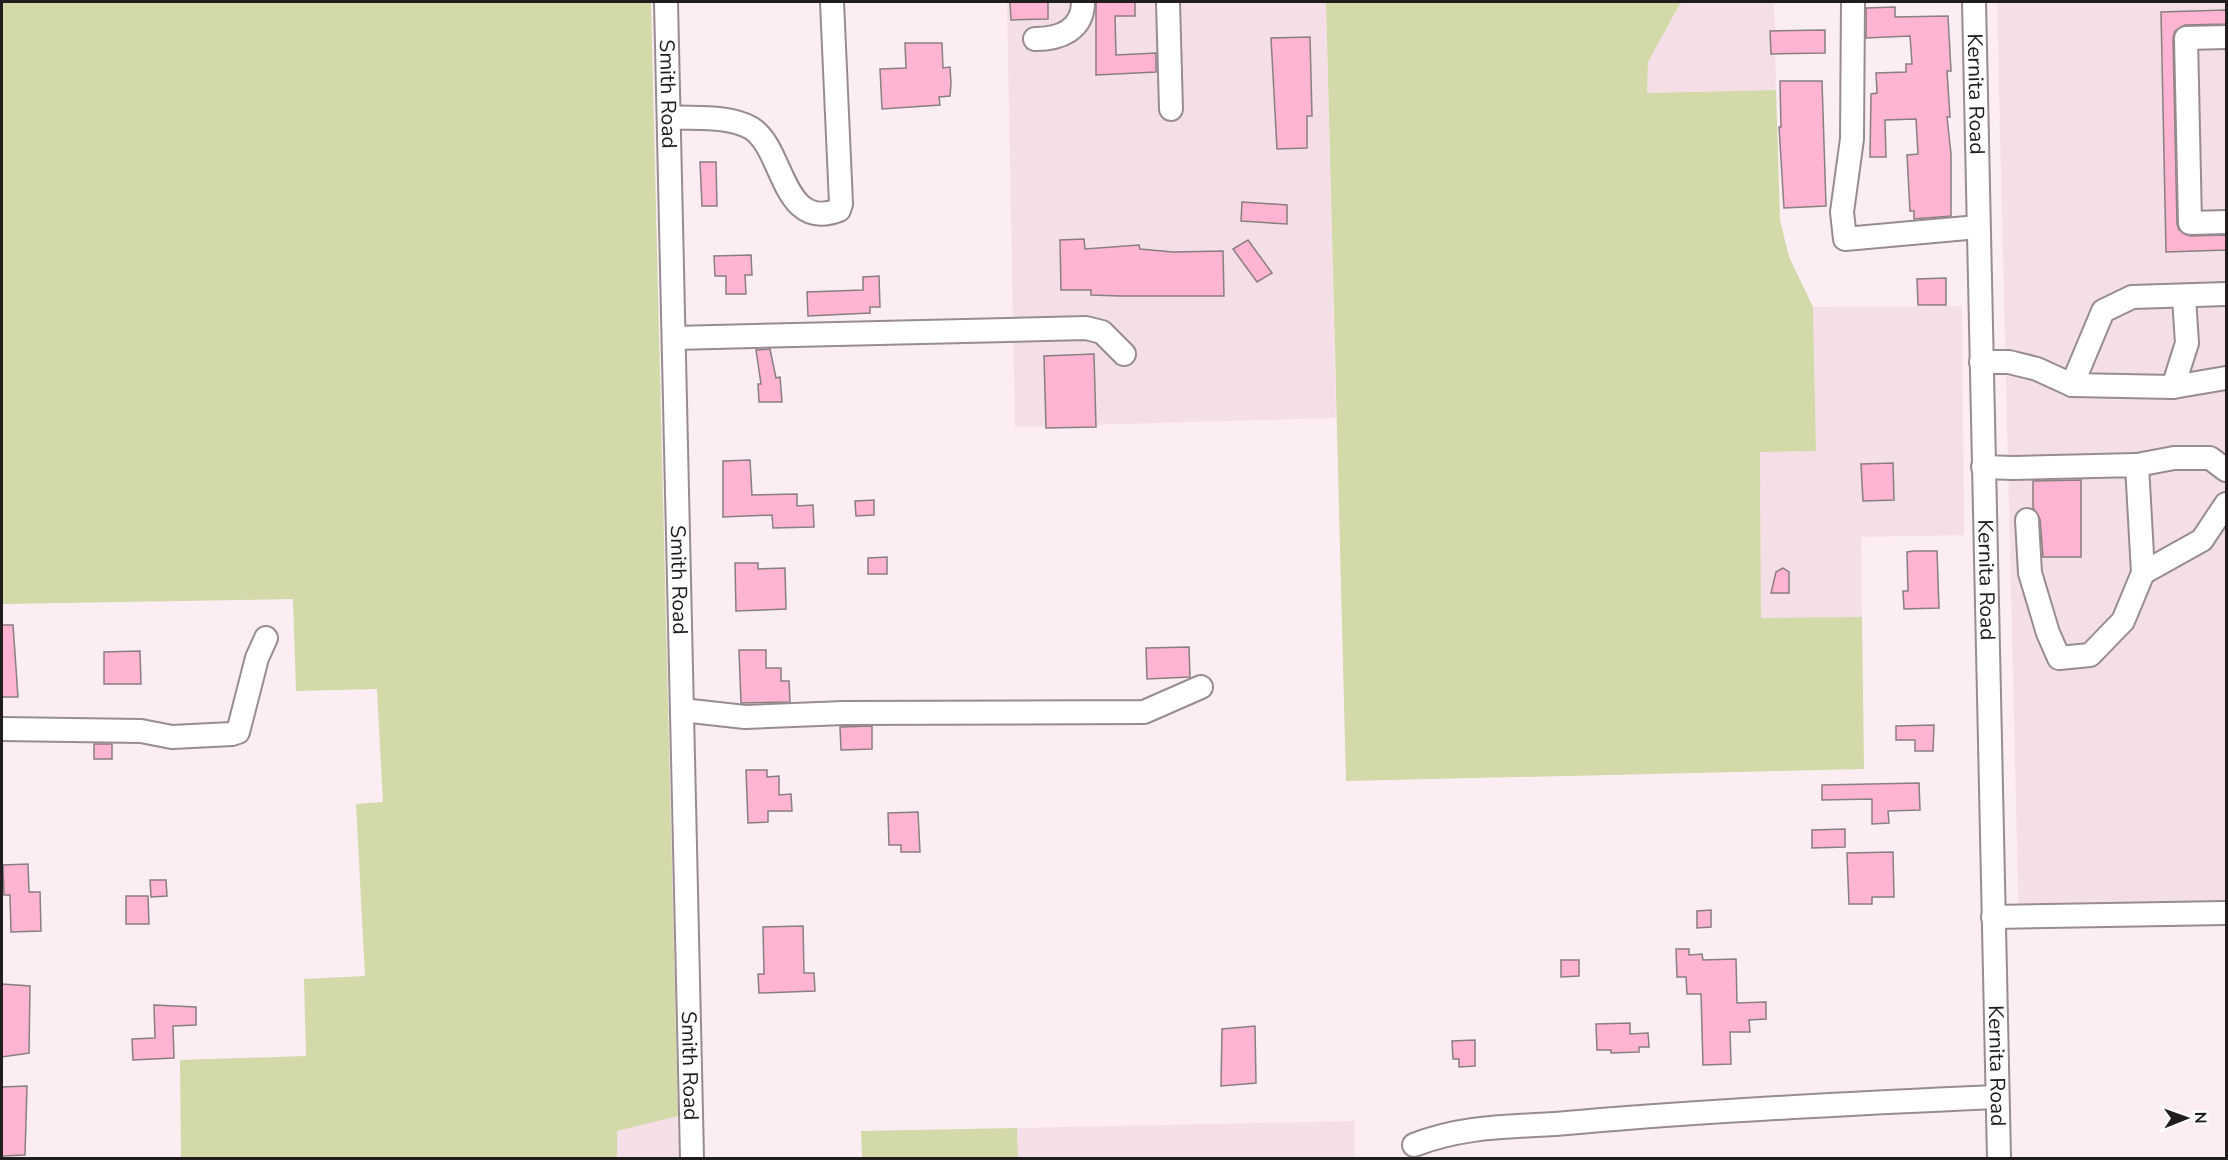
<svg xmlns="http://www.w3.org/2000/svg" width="2228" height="1160" font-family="'Nunito Sans',sans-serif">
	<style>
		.built { fill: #f4dfe7 }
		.green { fill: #d3d9a9 }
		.building { fill: #ffb4d2; stroke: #897e82; stroke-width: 1.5 }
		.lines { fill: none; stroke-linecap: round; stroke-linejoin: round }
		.minor-casing { stroke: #988c90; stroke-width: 26 }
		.minor { stroke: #fff; stroke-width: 22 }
		.labels { text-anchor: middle; stroke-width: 5; stroke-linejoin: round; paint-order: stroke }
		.street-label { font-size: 21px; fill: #211c1e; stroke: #fff }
	</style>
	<rect width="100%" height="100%" fill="#fbedf2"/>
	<!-- built -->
	<g class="built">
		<path d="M1007 2H1326L1336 418 1015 427Z"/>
		<path d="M1681 2H1774L1776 90 1647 93 1648 62Z"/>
		<path d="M1997 2H2226V926L2019 929Z"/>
		<path d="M1962 306 1964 535 1861 537 1862 617 1761 619 1760 452 1816 451 1813 307Z"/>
		<path d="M678 1116 679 1158H617L616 1131Z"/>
		<path d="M1354 1121 1355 1158H1018L1017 1128Z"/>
	</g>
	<!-- green -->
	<g class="green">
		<path d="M2 2H651L678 1116 617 1131V1158H181L180 1060 306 1056 304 979 365 976 356 804 383 802 377 689 296 691 293 599 2 604Z"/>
		<path d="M1326 2H1681L1648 62 1647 93 1776 90 1780 220 1789 257 1813 307 1816 451 1760 452 1761 618 1862 617 1864 769 1346 781Z"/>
		<path d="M1017 1128 1018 1158H862L861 1131Z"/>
	</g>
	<!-- building -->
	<g class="building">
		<path d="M1010 2H1048V19L1011 20Z"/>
		<path d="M1096 2H1135V16H1115L1116 55 1156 53V72L1096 75Z"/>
		<path d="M1895 7V17L1948 16 1951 71H1947L1950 117H1947L1951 154V216L1914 219V211H1910L1907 155 1918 154 1916 119 1885 120 1886 157H1870L1871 94 1877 93 1876 73 1906 72V64H1912L1910 36 1866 38V8Z"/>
		<path d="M2226 10V24L2185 25 2175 31 2173 38 2177 224 2179 230 2190 236 2226 235V250L2166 252 2161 12Z"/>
		<path d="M1825 30V53L1771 54 1770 31Z"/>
		<path d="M1310 37 1312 116H1307V148L1277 149 1271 38Z"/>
		<path d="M905 43H942L943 68 950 67 951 83 950 96 939 97 940 105 882 109 880 69 906 68Z"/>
		<path d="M1780 81H1822L1826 206 1784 208 1779 127H1781Z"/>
		<path d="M700 162H716L717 206H702Z"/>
		<path d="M1242 202 1287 205V224L1241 221Z"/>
		<path d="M1084 239 1085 249 1139 245 1140 249 1173 252 1223 251 1224 296H1121L1091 295V290H1061L1060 240Z"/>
		<path d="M1248 240 1272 273 1257 282 1233 249Z"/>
		<path d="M751 255 752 275H745L746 294H726V276H715L714 256Z"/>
		<path d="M879 276 880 307H870V313L808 316 807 292 863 290V277Z"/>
		<path d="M1946 278V305H1918L1917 279Z"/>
		<path d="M770 349 776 378 780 377 782 402H759L758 384H761L756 350Z"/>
		<path d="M1094 354 1096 427 1046 428 1044 356Z"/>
		<path d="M750 460 752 495 797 494V506L813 505 814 527 773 528 772 515 723 517V461Z"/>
		<path d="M1893 463 1894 500 1863 501 1861 464Z"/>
		<path d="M2081 480V557H2043L2040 519 2033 508V481Z"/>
		<path d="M874 500V515L856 516 855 501Z"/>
		<path d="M1914 551H1937L1939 608 1904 609 1903 591H1908L1907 552Z"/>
		<path d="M887 557V574H868V558Z"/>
		<path d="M735 563H758V569L785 568 786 609 736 611Z"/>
		<path d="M1783 568 1789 572V593H1771L1776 572Z"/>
		<path d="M2 625H13L18 697H2Z"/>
		<path d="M1189 647 1190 677 1147 679 1146 648Z"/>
		<path d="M739 650H766V668H781V681H789L790 702 741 703Z"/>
		<path d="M140 651 141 684H104V652Z"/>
		<path d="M1934 725 1933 751H1915V740H1896V726Z"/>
		<path d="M872 726V749L841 750 840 727Z"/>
		<rect x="94" y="744" width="18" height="15"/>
		<path d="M746 770H767V777L779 776V795L791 794 792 811H768V822L748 823Z"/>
		<path d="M1919 783 1920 810 1888 811 1889 823 1872 824V799L1822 800V785Z"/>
		<path d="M918 812 920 852H901V845H889L888 813Z"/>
		<path d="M1845 829V847L1812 848V830Z"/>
		<path d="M1893 852 1894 897H1872V904H1849L1847 853Z"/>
		<path d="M28 864 29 892H40L41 931 11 932 10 895H4L3 865Z"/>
		<path d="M150 880H166L167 896 151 897Z"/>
		<path d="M126 896H148L149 924H126Z"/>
		<path d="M1711 910V927L1697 928V911Z"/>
		<path d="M803 926 804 973H814L815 991 759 993 758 974H764L763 927Z"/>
		<path d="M1676 949H1689V955L1702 954 1703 960 1736 959 1737 1003 1766 1002V1019L1749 1020 1750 1032H1730L1731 1064 1703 1065 1701 994H1687L1686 977H1677Z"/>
		<path d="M1561 960H1579V976L1561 977Z"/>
		<path d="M2 984 30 986 29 1053 2 1057Z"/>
		<path d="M154 1005 196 1007V1025L173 1026 174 1058 133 1060 132 1039 155 1038Z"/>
		<path d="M1630 1023V1034L1648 1033 1649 1047H1639V1052L1611 1053V1050H1597L1596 1024Z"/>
		<path d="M1255 1026 1256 1083 1221 1086 1222 1029Z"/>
		<path d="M1475 1040V1066L1459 1067V1059H1453L1452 1041Z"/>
		<path d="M27 1086 25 1155 2 1156V1087Z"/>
	</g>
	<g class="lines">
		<!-- minor casing -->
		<g class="minor-casing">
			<g id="minor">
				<path id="s1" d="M666 2 692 1158"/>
				<path d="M1168 2 1171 109"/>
				<path d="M1853 2 1852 139 1842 212 1845 239 1978 227"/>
				<path id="s2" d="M1974 2 1999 1158"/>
				<path d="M2226 37 2186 38 2190 223 2226 222"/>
				<path d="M1035 39C1060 39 1083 30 1083 2"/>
				<path d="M669 117C694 119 728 115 751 128 785 149 781 232 839 210L841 204 832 2"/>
				<path d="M674 338 1086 328 1102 332 1124 354"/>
				<path d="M1981 362H2009L2037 369 2072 385 2173 387 2226 378"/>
				<path d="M2072 385 2103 311 2132 297 2226 294"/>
				<path d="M2173 387 2187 343 2184 298"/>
				<path d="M2137 465 2174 458H2210L2226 470"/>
				<path d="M1983 467 2013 468 2137 465 2143 573 2123 621 2090 655 2059 658 2048 633 2030 573 2027 520"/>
				<path d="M2143 573 2202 540 2226 504"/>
				<path d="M682 710 745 717 844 713 1144 712 1201 687"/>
				<path d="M2 729 141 731 172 737 232 734 238 732 257 658 266 638"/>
				<path d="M1993 917 2226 913"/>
				<path d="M1414 1145C1471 1123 1520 1128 1579 1122 1718 1110 1858 1103 1997 1097"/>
			</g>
		</g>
		<!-- minor -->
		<use href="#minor" class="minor"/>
	</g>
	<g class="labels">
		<!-- street labels -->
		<g class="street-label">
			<text dy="7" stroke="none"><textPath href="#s1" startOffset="92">Smith Road</textPath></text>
			<text dy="7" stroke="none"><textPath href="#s2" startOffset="92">Kernita Road</textPath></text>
			<text dy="7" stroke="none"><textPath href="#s1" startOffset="578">Smith Road</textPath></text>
			<text dy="7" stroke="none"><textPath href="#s2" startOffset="578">Kernita Road</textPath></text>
			<text dy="7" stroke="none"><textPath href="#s1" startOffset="1064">Smith Road</textPath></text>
			<text dy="7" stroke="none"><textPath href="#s2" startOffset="1064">Kernita Road</textPath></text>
		</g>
	</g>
	<!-- border -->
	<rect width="2228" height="1160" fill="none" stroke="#211c1e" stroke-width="6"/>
	<!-- north arrow -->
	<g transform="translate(2186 1118) rotate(89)" stroke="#ffffff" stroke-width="4.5" paint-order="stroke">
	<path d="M0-4.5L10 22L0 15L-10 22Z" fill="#211c1e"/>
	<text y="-9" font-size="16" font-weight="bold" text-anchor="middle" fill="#211c1e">N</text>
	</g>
</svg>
